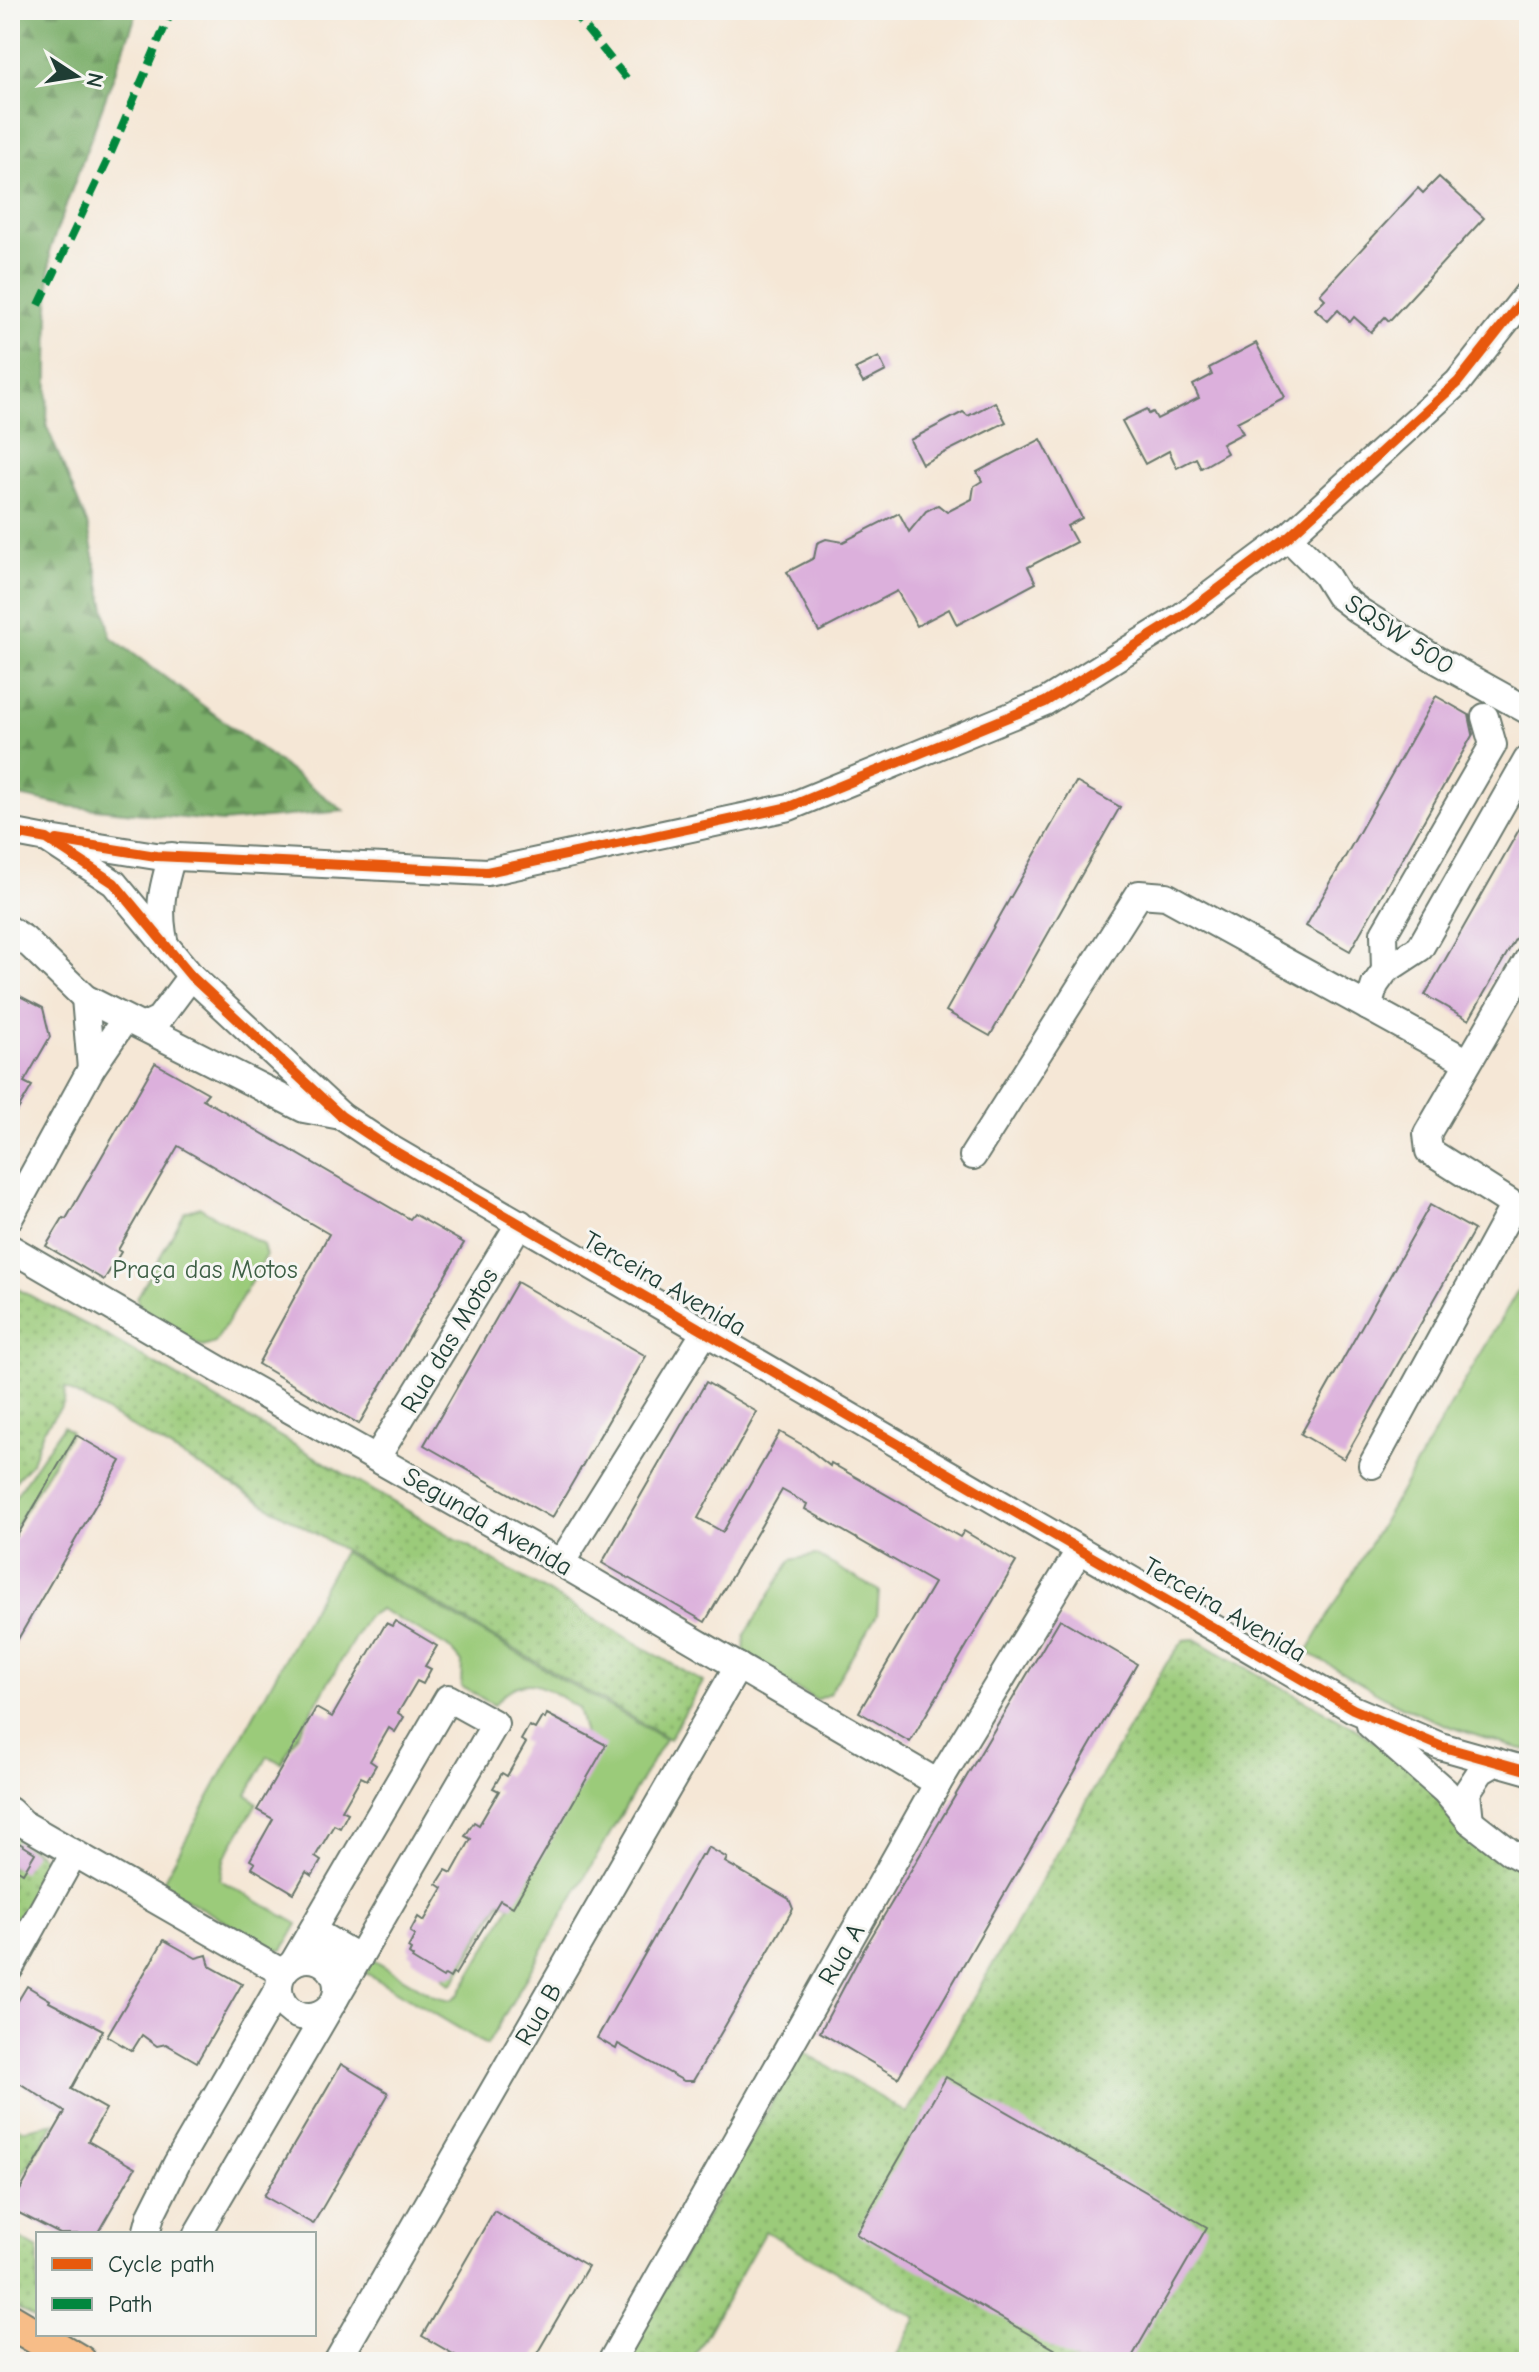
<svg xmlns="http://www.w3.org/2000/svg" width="1539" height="2372" font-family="'Comic Neue',sans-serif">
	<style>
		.grass { fill: url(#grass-dots); stroke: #5d8457; stroke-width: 2 }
		.forest { fill: url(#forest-firs); stroke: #4e764f; stroke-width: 2 }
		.green { fill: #9bcb7a; stroke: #5d8457; stroke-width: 2 }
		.building { fill: #dcb0dc }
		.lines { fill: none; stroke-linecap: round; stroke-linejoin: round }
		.minor-casing { stroke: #6a786d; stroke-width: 30 }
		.major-casing { stroke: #6a786d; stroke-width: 38 }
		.minor { stroke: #fff; stroke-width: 26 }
		.major { stroke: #f7bd88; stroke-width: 34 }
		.quiet { stroke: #00873e; stroke-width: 8; stroke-dasharray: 16 8; stroke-linecap: butt }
		.cycleway-casing { stroke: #f6f6f2; stroke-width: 15 }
		.cycleway { stroke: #e8590c; stroke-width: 10 }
		.labels { text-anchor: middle; stroke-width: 6; stroke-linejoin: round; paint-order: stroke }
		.street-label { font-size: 26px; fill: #1f3d34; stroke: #f6f6f2 }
		.park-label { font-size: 26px; fill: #3e6046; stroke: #f6f6f2 }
	</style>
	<defs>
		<pattern id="grass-dots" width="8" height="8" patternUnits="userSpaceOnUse" patternTransform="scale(2)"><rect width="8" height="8" fill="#9bcb7a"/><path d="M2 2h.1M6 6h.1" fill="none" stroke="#7ea665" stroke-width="1.8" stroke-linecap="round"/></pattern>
		<pattern id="forest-firs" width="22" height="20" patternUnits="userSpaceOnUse" patternTransform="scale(2)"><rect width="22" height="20" fill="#7caf6a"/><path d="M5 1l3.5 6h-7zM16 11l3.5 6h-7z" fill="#659058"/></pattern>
	</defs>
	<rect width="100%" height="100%" fill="#f6f6f2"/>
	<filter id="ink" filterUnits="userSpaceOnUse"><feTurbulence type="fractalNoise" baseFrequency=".0125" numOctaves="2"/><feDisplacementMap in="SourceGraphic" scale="16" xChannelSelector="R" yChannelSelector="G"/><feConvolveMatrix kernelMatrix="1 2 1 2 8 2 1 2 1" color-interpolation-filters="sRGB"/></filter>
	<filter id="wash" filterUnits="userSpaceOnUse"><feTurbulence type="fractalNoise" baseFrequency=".006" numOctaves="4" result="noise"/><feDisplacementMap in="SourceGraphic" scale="32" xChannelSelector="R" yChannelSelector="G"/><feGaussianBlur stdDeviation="1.8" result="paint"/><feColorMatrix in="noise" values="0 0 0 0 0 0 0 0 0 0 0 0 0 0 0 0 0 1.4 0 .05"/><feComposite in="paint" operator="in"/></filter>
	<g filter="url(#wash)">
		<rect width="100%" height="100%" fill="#f5e7d6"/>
		<!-- grass -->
		<g class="grass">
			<path d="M10 1285 98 1331 703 1682 669 1739 65 1388 64 1403 43 1431 32 1462 10 1487Z"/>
			<path d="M1194 1639 1348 1724 1386 1749 1529 1873V2362H893L917 2318 765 2231 691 2362H623L800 2054 805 2053 907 2113 1166 1664 1184 1640Z"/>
			<path d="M10 1829 51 1865 19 1919 10 1914Z"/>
			<path d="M10 2121 23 2130 54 2123 10 2196Z"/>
			<path d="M10 2233 38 2249V2321L10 2305Z"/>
		</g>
		<!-- forest -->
		<path class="forest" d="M10 10H138L50 249 47 427 87 523 111 637 344 811 222 822 67 806 10 794Z"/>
		<!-- green -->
		<g class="green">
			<path d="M199 1207 263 1245 266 1256 215 1343 203 1347 139 1309 137 1298 185 1212Z"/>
			<path d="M1529 1271V1751C1480 1738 1433 1723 1388 1699 1361 1684 1334 1667 1307 1652Z"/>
			<path d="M63 1426 71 1432 10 1536V1504Z"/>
			<path d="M343 1552 665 1739 487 2045 361 1970 368 1957 434 1996 451 2000 459 1994 511 1905 501 1901 454 1982 450 1984 443 1978 585 1735 578 1708C545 1688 524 1667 494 1705L461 1687 462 1662 452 1650 434 1639 380 1609 367 1617 281 1763 268 1756 247 1794 257 1803 225 1857 220 1880 298 1924 283 1950H275L161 1885Z"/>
			<path d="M816 1555 879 1591 877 1615 829 1694 816 1700 744 1659 745 1635 791 1560Z"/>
		</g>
		<g id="blocks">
			<!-- building -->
			<g class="building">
				<path d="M1439 177 1484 218 1389 321 1385 317 1371 332 1354 317 1350 322 1338 310 1328 321 1315 309 1325 299 1320 294 1418 188 1423 193Z"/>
				<path d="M1256 343 1285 397 1237 422 1243 433 1222 444 1227 453 1201 468 1196 458 1177 468 1169 451 1145 464 1122 421 1147 409 1149 414 1153 412 1157 419 1199 398 1193 385 1212 375 1209 368Z"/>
				<path d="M879 357 886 371 863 383 855 369Z"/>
				<path d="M995 402 1006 422 922 464 910 440 963 412 968 416Z"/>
				<path d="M1041 439 1082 518 1067 526 1076 542 1028 567 1036 583 957 625 949 609 917 626 897 591 819 632 787 572 814 558 817 543 826 539 843 542 899 513 909 532 926 511 938 505 947 512 972 499 974 486 982 481 977 472Z"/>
				<path d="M1436 696 1469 715 1473 734 1350 951 1306 926Z"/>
				<path d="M1076 782 1120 807 990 1036 946 1011Z"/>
				<path d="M1529 812V915L1469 1020 1425 995Z"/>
				<path d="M10 991 43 1008 50 1037 24 1082 32 1086 10 1123Z"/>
				<path d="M155 1063 208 1093 203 1099 410 1219 414 1214 464 1243 359 1424 258 1364 329 1234 178 1146 118 1250 121 1252 104 1280 46 1246 63 1218 66 1219Z"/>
				<path d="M1430 1205 1474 1230 1344 1459 1301 1434Z"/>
				<path d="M517 1282 646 1356 552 1518 424 1445Z"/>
				<path d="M706 1382 757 1412 698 1518 723 1532 780 1432 806 1447 830 1466 831 1463 960 1537 964 1531 1016 1562 910 1742 859 1712 934 1583 805 1509 807 1504 782 1490 705 1622 602 1563Z"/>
				<path d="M76 1435 121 1461 10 1653V1548Z"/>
				<path d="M1060 1619 1137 1664 898 2078 820 2032 863 1951Z"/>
				<path d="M395 1621 437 1646 425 1666 431 1669 423 1684 417 1681 398 1713 404 1717 395 1732 389 1728 370 1761 376 1765 367 1780 361 1777 342 1810 348 1813 340 1828 334 1825 315 1857 321 1861 312 1876 306 1872 294 1893 252 1868 255 1863 250 1860 273 1819 257 1810 316 1708 332 1717 386 1623 392 1626Z"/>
				<path d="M547 1714 606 1745 513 1907 500 1900 455 1975 453 1973 450 1978 445 1975 443 1978 412 1959 413 1957 409 1954 411 1950 408 1948 415 1935 410 1932 418 1917 424 1921 443 1888 437 1884 446 1870 452 1873 471 1839 465 1836 474 1822 479 1825 499 1791 493 1788 502 1773 507 1776 526 1743 521 1740 529 1726 535 1729 542 1717 545 1719Z"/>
				<path d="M16 1841 35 1853 23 1873 10 1865V1851Z"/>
				<path d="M708 1847 727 1858 725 1862 789 1899 793 1909 693 2081H684L618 2044 616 2049 597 2038 701 1855H704Z"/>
				<path d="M164 1940 196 1958 207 1955 210 1966 242 1984 197 2062 166 2044 157 2046 142 2035 132 2051 107 2036Z"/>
				<path d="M27 1986 50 2000 49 2002 103 2030 71 2089 106 2109 88 2141 135 2168 97 2234H60L15 2211 16 2209 11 2206 65 2112 10 2077V2014Z"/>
				<path d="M341 2064 387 2092 388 2095 313 2224 264 2196Z"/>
				<path d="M946 2077 1207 2227 1129 2362H1077L856 2234Z"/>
				<path d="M494 2211 588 2266 532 2362H467L422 2336Z"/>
			</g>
		</g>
	</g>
	<g filter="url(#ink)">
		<use href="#blocks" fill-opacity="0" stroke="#6a786d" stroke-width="2"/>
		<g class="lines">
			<!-- minor casing -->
			<g class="minor-casing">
				<g id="minor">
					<path d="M1288 537 1325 574 1338 595 1359 611 1435 659 1529 711"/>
					<path d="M10 832 47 839 114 883 191 976 341 1116 386 1146 1353 1709 1440 1746 1529 1771"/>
					<path d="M56 840 156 856 487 872 789 807 1045 702 1181 617 1288 537 1458 382 1529 292"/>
					<path d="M10 930 24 939 85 998 304 1109 341 1116"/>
					<path d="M165 945C157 909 162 890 172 856"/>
					<path d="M1385 971 1384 933 1493 745 1485 717"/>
					<path d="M85 998 91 1069"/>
					<path d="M1368 1007 1375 985 1385 971 1420 948 1527 760"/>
					<path d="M144 1026 159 1019 191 976"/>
					<path d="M973 1156 1139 894 1166 896 1468 1062"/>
					<path d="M10 1217 91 1069 125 1019"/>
					<path d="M10 1248 220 1370 561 1563 938 1783"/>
					<path d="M377 1457 520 1223"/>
					<path d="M1372 1465 1514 1205 1429 1151 1427 1134 1529 958"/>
					<path d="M561 1563 705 1332"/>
					<path d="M1370 1725 1445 1791 1470 1821 1510 1852 1529 1862"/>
					<path d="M10 1811 22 1823 283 1973"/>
					<path d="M1470 1821 1467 1792 1481 1771 1495 1763"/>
					<path d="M313 1931 359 1958"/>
					<circle cx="308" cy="1988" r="29"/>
					<path d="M293 1963 448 1698 495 1724 336 1997"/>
					<path d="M10 1968 74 1853"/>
					<path d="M146 2234 151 2215 177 2163 279 1987"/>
					<path d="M197 2234 329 2009"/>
					<path d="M337 2362 738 1666"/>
					<path d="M611 2362 938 1783 1079 1551"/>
				</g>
			</g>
			<!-- major casing -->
			<g class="major-casing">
				<path id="major" d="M10 2321 79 2362"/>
			</g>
			<!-- minor -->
			<use href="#minor" class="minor"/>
			<!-- major -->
			<use href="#major" class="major"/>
			<!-- quiet -->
			<g class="quiet">
				<path d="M571 10 627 79"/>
				<path d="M39 305 110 155 172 10"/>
			</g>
			<!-- cycleway casing -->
			<g class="cycleway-casing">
				<g id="cycleway">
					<path d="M10 832 47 839 114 883 191 976 341 1116 386 1146 1353 1709 1440 1746 1529 1771"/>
					<path d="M57 840 156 856 487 872 789 807 1045 702 1181 617 1288 537 1458 382 1529 292"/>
				</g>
			</g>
			<!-- cycleway -->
			<use href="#cycleway" class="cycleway"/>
		</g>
	</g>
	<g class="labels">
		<!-- street labels -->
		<g class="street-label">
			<text transform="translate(1400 634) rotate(33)" y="9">SQSW 500</text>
			<text transform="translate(665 1283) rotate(30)" y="9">Terceira Avenida</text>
			<text transform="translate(449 1340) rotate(-59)" y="9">Rua das Motos</text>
			<text transform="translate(488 1521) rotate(30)" y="9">Segunda Avenida</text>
			<text transform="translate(1225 1609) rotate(30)" y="9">Terceira Avenida</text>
			<text transform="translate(841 1954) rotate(-60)" y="9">Rua A</text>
			<text transform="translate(538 2014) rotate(-60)" y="9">Rua B</text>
		</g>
		<!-- park labels -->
		<g class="park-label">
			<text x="205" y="1278">Praça das Motos</text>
		</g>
	</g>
	<!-- margin -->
	<rect width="1539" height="2372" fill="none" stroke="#f6f6f2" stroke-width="40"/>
	<!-- legend -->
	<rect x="36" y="2232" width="280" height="104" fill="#f6f6f2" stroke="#a0aca6" stroke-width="2"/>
	<rect x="52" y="2258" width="40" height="12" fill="#e8590c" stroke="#a0aca6" stroke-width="2"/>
	<text x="108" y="2272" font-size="24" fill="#1f3d34">Cycle path</text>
	<rect x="52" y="2298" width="40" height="12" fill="#00873e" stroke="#a0aca6" stroke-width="2"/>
	<text x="108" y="2312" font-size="24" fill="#1f3d34">Path</text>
	<!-- north arrow -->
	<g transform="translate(76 76) rotate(102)" stroke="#f6f6f2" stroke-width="6" paint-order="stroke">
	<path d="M0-6L14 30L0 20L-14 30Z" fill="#1f3d34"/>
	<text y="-12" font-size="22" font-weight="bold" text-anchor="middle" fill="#1f3d34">N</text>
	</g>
</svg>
